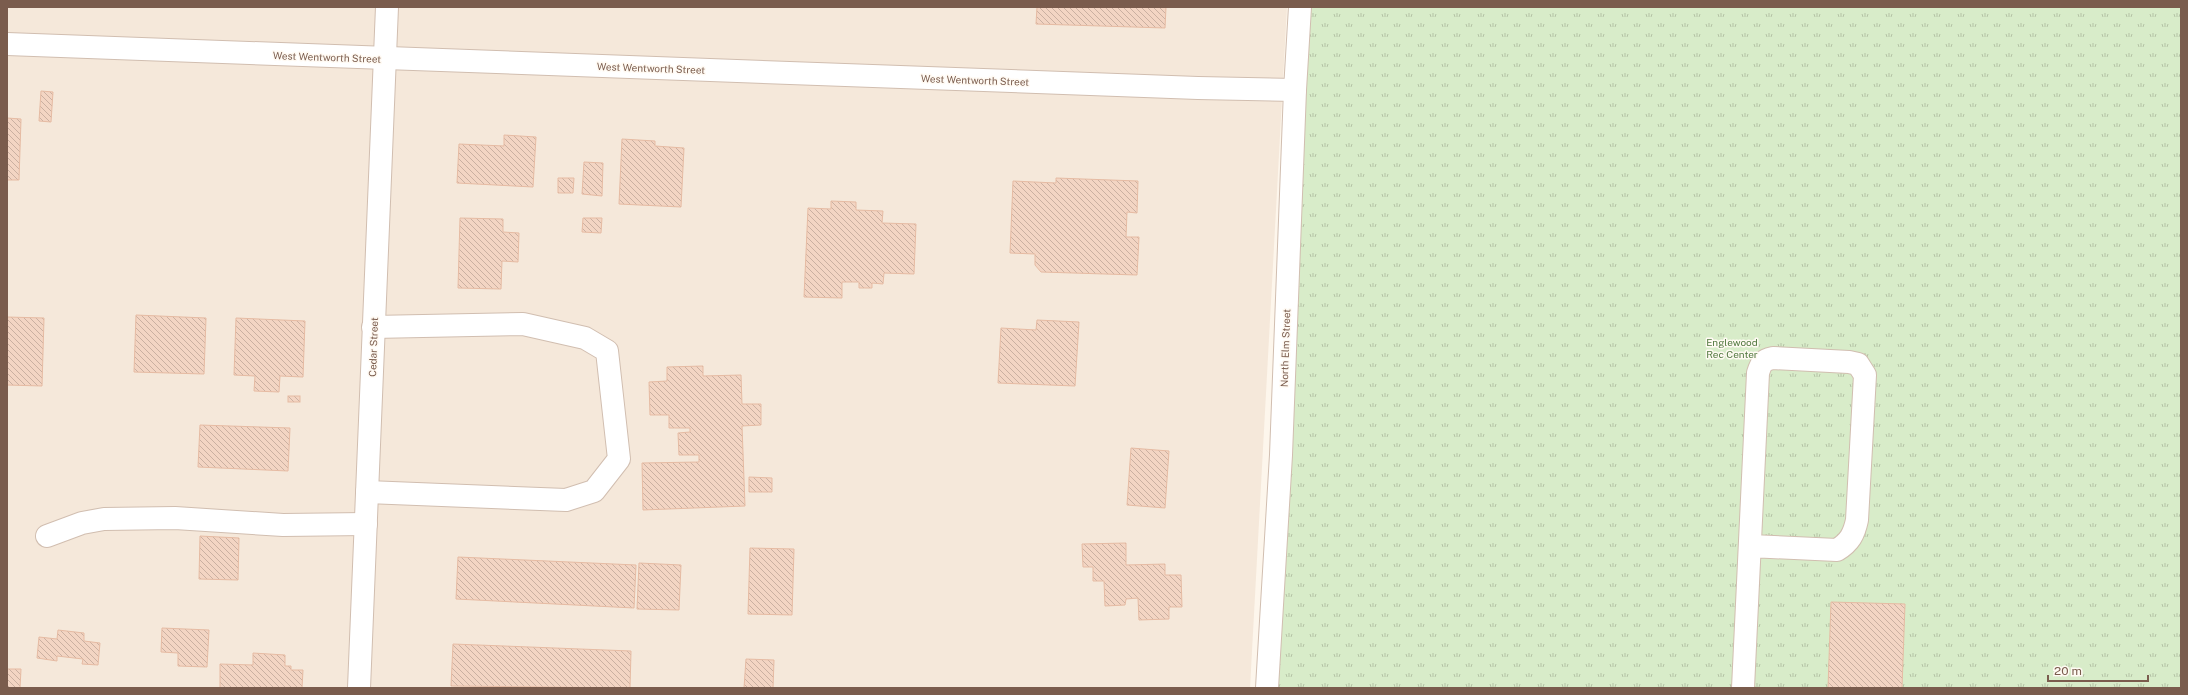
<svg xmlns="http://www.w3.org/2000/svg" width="2188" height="695" font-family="'Public Sans',sans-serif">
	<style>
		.residential { fill: #f5e8da }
		.park { fill: url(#park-tufts) }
		.building { fill: url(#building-back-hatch); stroke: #e6bba3 }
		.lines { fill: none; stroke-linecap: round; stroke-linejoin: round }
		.minor-casing { stroke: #d1beb0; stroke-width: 24 }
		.minor { stroke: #fff; stroke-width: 22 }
		.labels { text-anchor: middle; stroke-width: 3; stroke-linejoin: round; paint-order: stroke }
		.street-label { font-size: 10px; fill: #7a5c4d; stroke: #fffaf3 }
		.park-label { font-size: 10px; fill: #537a41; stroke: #fffaf3 }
	</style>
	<defs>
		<pattern id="park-tufts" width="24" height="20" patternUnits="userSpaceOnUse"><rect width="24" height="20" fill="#d8ecc9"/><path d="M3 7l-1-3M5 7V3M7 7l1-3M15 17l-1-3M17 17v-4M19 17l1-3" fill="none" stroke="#b4c2a5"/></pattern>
		<pattern id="building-back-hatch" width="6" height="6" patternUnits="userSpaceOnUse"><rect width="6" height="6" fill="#f3d5c3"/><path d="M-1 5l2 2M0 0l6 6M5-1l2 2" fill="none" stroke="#cab0a1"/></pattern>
	</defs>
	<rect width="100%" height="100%" fill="#fdf6ec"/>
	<!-- residential -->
	<path class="residential" d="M7 7H1287L1250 688H7Z"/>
	<!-- park -->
	<path class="park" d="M1302 7H2181V688H1265Z"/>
	<!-- building -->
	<g class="building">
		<path d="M1037 7H1166L1165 28 1036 24Z"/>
		<path d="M41 91 53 92 51 122 39 121Z"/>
		<path d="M7 118 21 119 19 180H7Z"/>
		<path d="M504 135 536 137 533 187 457 183 459 144 504 146Z"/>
		<path d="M622 139 655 141V146L684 148 681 207 619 204Z"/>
		<path d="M584 162 603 163 602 196 582 194Z"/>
		<path d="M558 178H574L573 193H558Z"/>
		<path d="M1056 178 1138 181 1137 213 1127 212 1126 237H1139L1137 275 1041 272 1035 265V254L1010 253 1013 181 1056 183Z"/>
		<path d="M831 201 856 202V210L883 211 882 223 916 224 914 274 884 273 883 284 872 283V288H859V282H842V298L804 297 808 208 831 209Z"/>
		<path d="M460 218 503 219V232L519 233 518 262 502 261 501 289 458 288Z"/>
		<path d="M583 218H602L601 233 582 232Z"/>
		<path d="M136 315 206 318 204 374 134 372Z"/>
		<path d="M7 317 44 318 42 386 7 385Z"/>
		<path d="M236 318 305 321 303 377 280 376 279 392 254 391 255 376 234 375Z"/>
		<path d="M1037 320 1079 322 1075 386 998 383 1001 328 1036 330Z"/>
		<path d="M703 366V376L741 375 742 404H761V425L742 426 745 506 643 510 642 463 699 462V455H679L678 433 690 432V428H669V415H650L649 382 667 381V367Z"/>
		<rect x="288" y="396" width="12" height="6"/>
		<path d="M200 425 290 428 288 471 198 467Z"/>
		<path d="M1131 448 1169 451 1165 508 1127 505Z"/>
		<path d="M749 477 772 478V492H749Z"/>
		<path d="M200 536 239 538 238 580 199 579Z"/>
		<path d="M1126 543V565L1165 564V575H1181L1182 607H1169V619L1139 620 1138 598 1126 599 1125 605 1105 606 1104 581H1093V567H1083L1082 544Z"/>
		<path d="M750 548 794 549 792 615 748 614Z"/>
		<path d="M458 557 636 565 634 608 456 599Z"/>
		<path d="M639 563 681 565 679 610 637 609Z"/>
		<path d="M1831 602 1905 604 1902 688H1828Z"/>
		<path d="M162 628 209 630 207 667 178 666V653L161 652Z"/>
		<path d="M58 630 84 633V641L100 643 98 665 82 664 83 659 57 656V661L37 658 39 637 57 639Z"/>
		<path d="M453 644 631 651 630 688 451 686Z"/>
		<path d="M253 653 285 655V666H291V670H303L302 688H220V664L253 665Z"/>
		<path d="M746 659 774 660 773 688H744Z"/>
		<path d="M7 669H21L20 688H7Z"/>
	</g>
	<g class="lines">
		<!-- minor casing -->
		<g class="minor-casing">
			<g id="minor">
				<path d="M7 44 1198 88 1295 90"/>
				<path d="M367 492 566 500 594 491 619 459 607 351 585 338 523 324 373 327"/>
				<path d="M47 536 82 523 104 519 175 518 283 525 366 524"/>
				<path d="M359 688 387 7"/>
				<path d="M1267 688 1281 455 1295 90 1300 7"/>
				<path d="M1743 688 1758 373C1761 363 1763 360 1773 358L1849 362 1858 364 1865 375 1857 520C1854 534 1850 542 1837 550L1750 546"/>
			</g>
		</g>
		<!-- minor -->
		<use href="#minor" class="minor"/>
	</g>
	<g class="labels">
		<!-- street labels -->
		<g class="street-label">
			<text transform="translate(327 57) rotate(2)" y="4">West Wentworth Street</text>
			<text transform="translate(651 68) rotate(2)" y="4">West Wentworth Street</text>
			<text transform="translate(975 80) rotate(2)" y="4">West Wentworth Street</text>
			<text transform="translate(373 347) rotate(-88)" y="4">Cedar Street</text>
			<text transform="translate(1285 348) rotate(-88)" y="4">North Elm Street</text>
		</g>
		<!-- park labels -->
		<g class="park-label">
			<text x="1732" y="346">Englewood<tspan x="1732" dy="12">Rec Center</tspan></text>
		</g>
	</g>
	<!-- border -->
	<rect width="2188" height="695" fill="none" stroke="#7a5c4d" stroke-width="16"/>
	<!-- scale -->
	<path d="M2048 675v6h100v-6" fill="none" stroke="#7a5c4d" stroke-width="2"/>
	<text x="2054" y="675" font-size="12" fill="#7a5c4d" stroke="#fffaf3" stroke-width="3" paint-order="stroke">20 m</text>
</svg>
